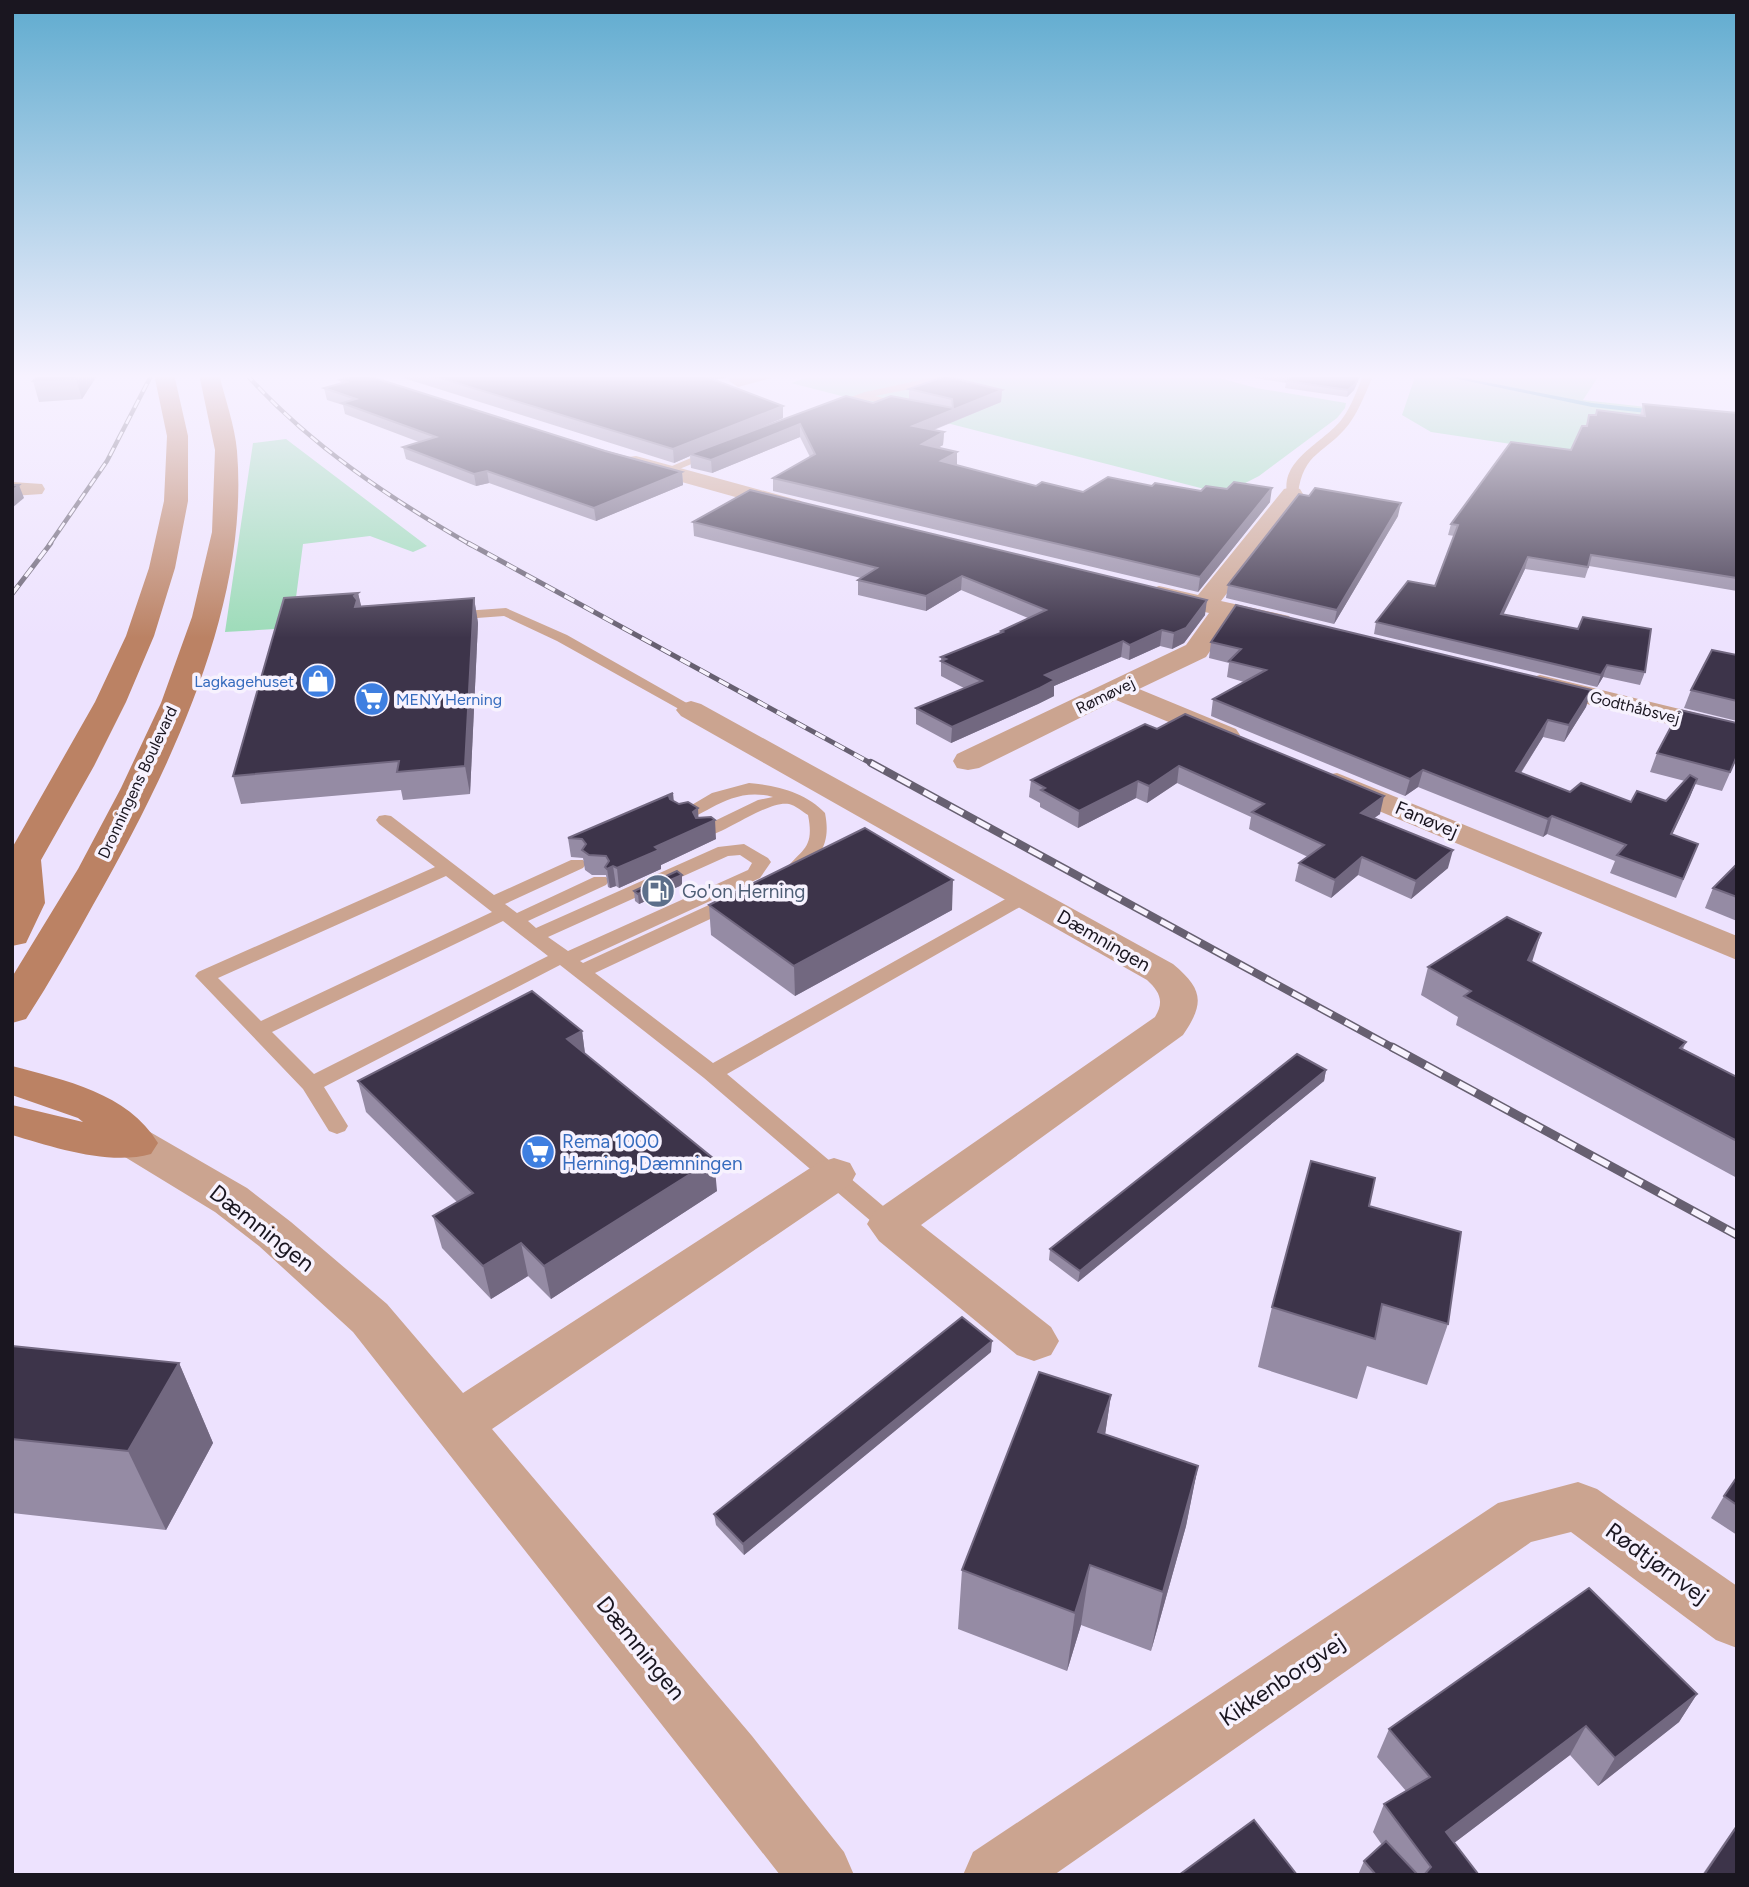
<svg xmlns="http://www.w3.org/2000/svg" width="1749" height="1887" font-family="Figtree,sans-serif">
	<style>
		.green { fill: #9cdbb8 }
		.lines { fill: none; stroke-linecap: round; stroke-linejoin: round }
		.stream { fill: #319eaa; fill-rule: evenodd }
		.lane { fill: #cba490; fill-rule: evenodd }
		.street { fill: #cba490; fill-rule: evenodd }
		.secondary { fill: #bb8264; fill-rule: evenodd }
		.rail-far3-casing { stroke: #676071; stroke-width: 4.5 }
		.rail-far2-casing { stroke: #676071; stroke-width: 5 }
		.rail-far1-casing { stroke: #676071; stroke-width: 8 }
		.rail-casing { stroke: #676071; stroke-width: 9 }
		.rail-far3 { stroke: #f7f2fe; stroke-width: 2.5; stroke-dasharray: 9; stroke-linecap: butt }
		.rail-far2 { stroke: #f7f2fe; stroke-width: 3.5; stroke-dasharray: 11; stroke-linecap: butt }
		.rail-far1 { stroke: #f7f2fe; stroke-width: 5; stroke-dasharray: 15; stroke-linecap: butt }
		.rail { stroke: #f7f2fe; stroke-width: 6; stroke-dasharray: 19; stroke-linecap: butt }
		.wall { fill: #958ba4 }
		.shaded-wall { fill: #726880 }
		.building { fill: #3d344a; stroke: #726880; stroke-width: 2 }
		.labels { text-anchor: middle; stroke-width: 7; stroke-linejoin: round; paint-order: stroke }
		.far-shop-label { font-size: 16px; fill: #366cbe; stroke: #f7f2fe; text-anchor: end }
		.far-street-label { font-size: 16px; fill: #1a1620; stroke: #f7f2fe }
		.street-label { font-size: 19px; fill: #1a1620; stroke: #f7f2fe }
		.service-label { font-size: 19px; fill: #4e5e75; stroke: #f7f2fe; text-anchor: start }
		.shop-label { font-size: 19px; fill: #366cbe; stroke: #f7f2fe; text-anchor: start }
		.near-street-label { font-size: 23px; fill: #1a1620; stroke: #f7f2fe }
	</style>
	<rect width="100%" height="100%" fill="#ede2fe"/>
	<!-- green -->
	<g class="green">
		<path d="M817 374H1205L1256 388 1346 403 1345 408 1337 418 1259 476 1224 494 791 383Z"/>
		<path d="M1416 374H1600L1583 400 1737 417V584L1557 451 1431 432 1402 415Z"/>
		<path d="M286 439 427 546 413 552 370 536 303 544 292 628 225 632 253 443Z"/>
	</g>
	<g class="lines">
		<!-- stream -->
		<path class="stream" d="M1434 374H1444L1592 403 1656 410 1659 412 1656 414 1592 407Z"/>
		<!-- lane -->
		<g class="lane">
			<path d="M948 374H963L930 385 875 396 909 404V408L866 400 833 408 828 405 865 392Z"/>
			<path d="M1364 374H1374C1366 391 1360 409 1349 424 1326 454 1303 451 1298 494L1288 496C1278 460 1324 443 1342 419 1352 406 1357 389 1364 374Z"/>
			<path d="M710 450 720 452 670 473 660 471Z"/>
			<path d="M506 608 567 635 699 710 696 713H686L557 641 504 616 450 620 443 616 450 612Z"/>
			<path d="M749 783C776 785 807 793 825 813 831 843 821 857 798 876H786L783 872C801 849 815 850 808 815 803 812 795 805 789 804 769 800 727 832 706 837L700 836 697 832 700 828 758 800 773 797C727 784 698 825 676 820L673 816 712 793Z"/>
			<path d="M385 815 391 816 494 895 571 860H583L586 864 583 868 505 904 517 913 594 877H606L609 881 606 885 528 921 536 928 718 847 744 844 768 858 771 862 760 878 580 961 583 963 724 898H738L740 902 738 906 595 973 713 1063 1020 891H1034L1036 895 1034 899 727 1074 902 1222 906 1228 902 1234 894 1237 886 1234 704 1078 560 965 324 1087 348 1126 345 1131 337 1134 329 1131 303 1089 195 976 198 972 435 867 379 824 376 820 379 816ZM740 855 752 863 748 870 568 951 548 937 728 856ZM446 876 492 912 261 1021 218 978ZM503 921 548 956 314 1074 272 1032Z"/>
		</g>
		<!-- street -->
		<g class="street">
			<path d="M744 374H773L771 378 738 387 729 381 731 377Z"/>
			<path d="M636 456 801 501 804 506 801 511 793 513 628 467 625 462 628 457Z"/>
			<path d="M12 482 42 484 45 489 42 494 12 496Z"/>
			<path d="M1292 487 1300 489 1303 494 1221 601 1289 616 1293 622 1289 628 1280 630 1232 619 1206 657 1139 689 1236 729 1240 735 1236 741 1225 744 1214 741 1116 700 979 768 968 770 957 768 953 761 957 754 1186 645 1209 613 1150 599 1146 594 1150 589 1159 586 1198 595 1284 489Z"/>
			<path d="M1540 675 1737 723V741L1530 690 1526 684 1530 678Z"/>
			<path d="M691 701 701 704 1173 964C1203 989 1205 1003 1183 1035L921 1225 1051 1327 1059 1341 1051 1355 1034 1361 1017 1355 879 1241 867 1224 874 1212 1155 1017C1165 1001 1159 991 1147 980L681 716 676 710 681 704Z"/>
			<path d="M1337 773 1737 936V960L1326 789 1321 782 1326 775Z"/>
			<path d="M135 1128 150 1132 247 1188 291 1222 387 1304 463 1393 818 1163 834 1158 850 1163 856 1174 850 1185 492 1429 752 1736 844 1852 854 1875H780L353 1332 259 1246 215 1212 120 1154 113 1143 120 1132Z"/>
			<path d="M1578 1482 1597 1489 1737 1586V1648L1716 1640 1571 1532 1531 1542 1054 1875H963L973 1852 1498 1503Z"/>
		</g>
		<!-- secondary -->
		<g class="secondary">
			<path d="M154 374H174L188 436V501L175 568 154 636 126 702 94 766 41 860 45 903 26 943 12 946V848L95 702 126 636 149 568 164 501 167 436Z"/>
			<path d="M199 374H219C225 399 235 426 237 451 250 607 168 773 93 905 72 943 50 982 26 1019L12 1023V977L78 869 121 788 161 703 192 617 212 532 215 450Z"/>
			<path d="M12 1066C64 1080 128 1093 158 1143L151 1154C109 1166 53 1147 12 1135V1105L83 1122 78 1118 12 1095Z"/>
		</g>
		<!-- rail-far3 casing -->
		<g class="rail-far3-casing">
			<g id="rail-far3">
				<path d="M246 374C311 446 388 497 471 545"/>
				<path d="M49 545 107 461 152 374"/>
			</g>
		</g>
		<!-- rail-far2 casing -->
		<g class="rail-far2-casing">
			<g id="rail-far2">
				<path d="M468 543 874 765"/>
				<path d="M12 594 51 543"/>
			</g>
		</g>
		<!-- rail-far1 casing -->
		<g class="rail-far1-casing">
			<path id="rail-far1" d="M871 763 1395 1049"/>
		</g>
		<!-- rail casing -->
		<g class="rail-casing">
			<path id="rail" d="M1392 1047 1737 1235"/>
		</g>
		<!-- rail-far3 -->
		<use href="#rail-far3" class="rail-far3"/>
		<!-- rail-far2 -->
		<use href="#rail-far2" class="rail-far2"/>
		<!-- rail-far1 -->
		<use href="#rail-far1" class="rail-far1"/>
		<!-- rail -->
		<use href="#rail" class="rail"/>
	</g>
	<!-- wall -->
	<g class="wall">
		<path d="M98 374 82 399 39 402 33 381Z"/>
		<path d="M391 374H741L715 380 783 418 745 434 873 403 909 399V389L1002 390 1001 402 934 430 944 432 943 445 938 448 957 465 1036 486 1083 492 1152 486 1201 491 1270 502 1198 592 773 491V478L810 457 800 437 712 473 691 468 690 456 674 463Z"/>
		<path d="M1232 374H1361L1354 390 1347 397 1285 388 1286 383Z"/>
		<path d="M343 376 682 472 683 485 596 521 489 483 476 486 406 459 403 447 419 442 345 414 343 405 327 400 324 388 341 384 340 380 343 379Z"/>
		<path d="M1643 404 1737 413V591L1589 566 1585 578 1525 569 1503 614 1645 672 1640 685 1603 677 1597 687 1374 634 1376 622 1435 586 1454 536 1448 535 1451 524 1571 450 1586 426 1589 415H1595L1597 410 1640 415Z"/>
		<path d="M1398 516 1334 624 1226 598 1228 585Z"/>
		<path d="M693 522 1205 615 1184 643 1172 649 1160 646 1129 660 1121 657 1054 686V696L1038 704 951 743 916 724V708L964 688 941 676V657L1000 633 1001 631 1028 618 961 590 926 611 858 595V580L861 578 694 536Z"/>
		<path d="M358 593 361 606 474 598 478 623 470 794 403 800 401 790 241 804 233 776Z"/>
		<path d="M1211 642 1591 690 1586 707 1564 742 1543 737 1521 773 1570 792 1631 802 1666 801 1685 781 1650 772 1657 753 1737 723V757L1722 791 1695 784 1672 834 1698 844 1676 898 1610 873 1615 861 1547 834 1543 837 1418 787 1405 796 1211 716 1213 699 1244 682 1227 677 1229 663 1209 658Z"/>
		<path d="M1737 655V721L1684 708 1691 690Z"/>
		<path d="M1145 724 1380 814 1374 818 1448 868 1411 899 1358 875 1331 898 1295 881 1299 863 1308 857 1249 829 1251 817 1177 783 1147 803 1136 798 1078 828 1040 807V803L1029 797 1031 780Z"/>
		<path d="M674 801 699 818 716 839 661 865V869L619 888 616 886 610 888 608 887 606 875H592L585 870 583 858 571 857 568 838Z"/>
		<path d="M1737 864V921L1705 908 1713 888Z"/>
		<path d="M682 885 639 904 635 901 634 891Z"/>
		<path d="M709 905 952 910 795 996 711 935Z"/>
		<path d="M1532 962 1686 1042 1683 1049 1737 1077V1178L1456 1025 1458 1017 1421 995 1428 967Z"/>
		<path d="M582 1031 585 1053 717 1191 551 1299 528 1276 491 1299 442 1248 433 1216 457 1202 366 1112 358 1081Z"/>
		<path d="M1326 1070 1324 1081 1078 1282 1049 1260 1050 1249Z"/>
		<path d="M1369 1206 1448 1324 1427 1385 1367 1366 1357 1399 1258 1367 1272 1307Z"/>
		<path d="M12 1346 179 1363 213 1443 166 1530 12 1513Z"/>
		<path d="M991 1352 744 1555 716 1525 714 1514Z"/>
		<path d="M1111 1395 1105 1434 1198 1466 1186 1526 1151 1651 1081 1625 1067 1671 958 1629 962 1570Z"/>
		<path d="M1737 1477V1535L1711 1518 1724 1496Z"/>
		<path d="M1697 1694 1679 1722 1598 1786 1570 1755 1454 1843 1478 1874 1477 1875H1358L1364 1861 1382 1845 1373 1832 1384 1804 1406 1791 1377 1757 1389 1729Z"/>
		<path d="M1737 1824V1875H1702Z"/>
	</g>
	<!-- shaded-wall -->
	<g class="shaded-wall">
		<path d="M79 374H98L82 399 76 379Z"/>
		<path d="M696 374H741L696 384Z"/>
		<path d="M1360 374H1361L1354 390 1347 397 1348 390Z"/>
		<path d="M1002 390 1001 402 913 438V426Z"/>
		<path d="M783 406V418L692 455 690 454V456L674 463 673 449Z"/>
		<path d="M800 424V437L712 473 711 460Z"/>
		<path d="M944 432 943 445 921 457 922 444Z"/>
		<path d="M957 452V465L941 461Z"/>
		<path d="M487 471 489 483 476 486 474 474Z"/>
		<path d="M682 472 683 485 596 521 594 508Z"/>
		<path d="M19 485 24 498 12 508V491Z"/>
		<path d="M1272 488 1270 502 1198 592 1200 577Z"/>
		<path d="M1401 503 1398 516 1334 624 1337 610Z"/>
		<path d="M1528 557 1525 569 1498 626 1501 614Z"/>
		<path d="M962 576 961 590 926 611V596Z"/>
		<path d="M358 593 364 618 361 632 354 596Z"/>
		<path d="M474 598 478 623 470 794 465 766Z"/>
		<path d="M1207 600 1205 615 1184 643 1172 649 1174 633Z"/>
		<path d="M1162 630 1160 646 1129 660 1130 645Z"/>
		<path d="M1123 641 1121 657 1054 686V696L1038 704 951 743 952 727 1045 675Z"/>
		<path d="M1607 665 1603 677 1597 687 1601 675Z"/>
		<path d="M1591 690 1586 707 1564 742 1569 725Z"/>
		<path d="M1548 720 1543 737 1511 788 1516 771Z"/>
		<path d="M1179 766 1177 783 1147 803 1149 786Z"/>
		<path d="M1423 770 1418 787 1405 796 1410 779Z"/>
		<path d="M1697 779 1690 797 1664 852 1671 834Z"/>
		<path d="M1138 781 1136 798 1078 828 1079 811Z"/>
		<path d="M673 793 675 812 669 796Z"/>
		<path d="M1384 796 1380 814 1357 830 1361 813Z"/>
		<path d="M698 808 699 827 715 820 716 839 661 865V869L619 888 617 868 655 847Z"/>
		<path d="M1552 816 1547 834 1543 837 1548 819Z"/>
		<path d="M1453 850 1448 868 1411 899 1416 881Z"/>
		<path d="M1362 857 1358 875 1331 898 1335 880Z"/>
		<path d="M613 866 616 886 610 888 607 869Z"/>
		<path d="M682 875V885L639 904 638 894Z"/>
		<path d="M953 880 952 910 795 996 794 966Z"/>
		<path d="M1541 933 1532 962 1519 989 1528 960Z"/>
		<path d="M582 1031 586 1062 567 1039Z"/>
		<path d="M1326 1070 1324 1081 1078 1282 1080 1271Z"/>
		<path d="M714 1159 717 1191 551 1299 544 1266Z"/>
		<path d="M521 1243 528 1276 491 1299 483 1266Z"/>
		<path d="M992 1341 991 1352 744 1555 743 1544Z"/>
		<path d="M179 1363 213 1443 166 1530 128 1451Z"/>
		<path d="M1111 1395 1102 1455 1098 1432Z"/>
		<path d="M1198 1466 1186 1526 1151 1651 1163 1592Z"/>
		<path d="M1090 1565 1081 1625 1067 1671 1075 1613Z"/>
		<path d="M1697 1694 1679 1722 1598 1786 1615 1758Z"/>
		<path d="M1586 1726 1570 1755 1433 1859 1446 1832Z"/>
	</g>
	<!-- building -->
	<g class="building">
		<path d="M39 374H79L76 379 33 381Z"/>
		<path d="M351 374H362L605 451 682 472 594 508 487 471 474 474 403 447 436 437 342 403 356 399 324 388 346 382 340 380 348 378 343 376Z"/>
		<path d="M427 374H699L783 406 673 449Z"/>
		<path d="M1271 374H1360L1356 383 1348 390 1286 381 1291 377Z"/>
		<path d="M945 376 1002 390 913 426 944 432 922 444 957 452 941 461 1036 486 1042 482 1083 492 1108 477 1152 486 1155 483 1201 491 1206 486 1227 489 1234 482 1272 488 1200 577 773 478 815 454 800 424 711 460 690 454 846 396 873 403 891 396 953 408 952 399 909 389Z"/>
		<path d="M1643 404 1737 413V578L1591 555 1588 567 1528 557 1501 614 1578 629 1583 617 1651 629 1645 672 1607 665 1601 675 1376 622 1408 581 1435 586 1458 525 1451 524 1511 442 1571 450 1582 426H1587L1589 415H1596L1597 410 1645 416Z"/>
		<path d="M12 485H19L12 491Z"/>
		<path d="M1315 488 1401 503 1337 610 1228 585 1299 494 1309 496Z"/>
		<path d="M750 490 1207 600 1186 628 1174 633 1162 630 1130 645 1123 641 1045 675 1055 680 1040 688 952 727 916 708 982 681 941 661 946 659 941 657 1003 632 1001 631 1046 610 962 576 926 596 858 580 877 568 693 522Z"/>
		<path d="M358 593 354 596 357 600 355 607 474 598 465 766 397 772 399 761 233 776 284 598Z"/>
		<path d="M1236 605 1591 690 1569 725 1548 720 1516 771 1570 792 1581 783 1631 802 1637 791 1666 801 1690 775 1697 779 1671 834 1698 844 1683 879 1617 855 1626 845 1552 816 1548 819 1423 770 1410 779 1213 699 1266 670 1229 661 1241 649 1211 642Z"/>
		<path d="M1712 650 1737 655V701L1691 690Z"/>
		<path d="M1680 710 1737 723V756L1730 772 1657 753Z"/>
		<path d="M1185 714 1384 796 1361 813 1453 850 1416 881 1362 857 1335 880 1299 863 1324 845 1252 812 1264 804 1179 766 1149 786 1138 781 1079 811 1041 790 1045 788 1031 780 1145 724 1157 729Z"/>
		<path d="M673 793 669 796 670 799 679 804 688 802 698 808 693 812 696 818 711 817 715 820 655 847 659 850 617 868 613 866 607 869 605 867 609 861 606 856 589 855 582 850 586 844 582 839 568 838Z"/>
		<path d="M865 828 953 880 794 966 709 905Z"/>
		<path d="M1737 864V897L1713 888Z"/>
		<path d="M677 871 682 875 638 894 634 891Z"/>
		<path d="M1507 917 1541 933 1528 960 1686 1042 1680 1048 1737 1077V1141L1464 996 1471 991 1428 967Z"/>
		<path d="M532 991 582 1031 567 1039 714 1159 544 1266 521 1243 483 1266 433 1216 473 1193 358 1081Z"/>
		<path d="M1297 1054 1326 1070 1080 1271 1050 1249Z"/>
		<path d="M1311 1161 1375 1178 1369 1206 1461 1232 1448 1324 1382 1304 1375 1339 1272 1307Z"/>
		<path d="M962 1317 992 1341 743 1544 714 1514Z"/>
		<path d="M12 1346 179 1363 128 1451 12 1439Z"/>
		<path d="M1039 1372 1111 1395 1098 1432 1198 1466 1163 1592 1090 1565 1075 1613 962 1570Z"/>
		<path d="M1737 1477V1505L1724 1496Z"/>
		<path d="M1589 1588 1697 1694 1615 1758 1586 1726 1446 1832 1478 1874 1476 1875H1424L1431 1867 1384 1804 1430 1777 1389 1729Z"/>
		<path d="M1254 1820 1297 1875H1179Z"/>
		<path d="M1737 1826V1875H1704Z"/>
		<path d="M1386 1841 1418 1875H1376L1364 1861Z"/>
	</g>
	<!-- sky -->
	<linearGradient id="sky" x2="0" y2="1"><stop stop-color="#5fabcf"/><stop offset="0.59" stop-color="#f7f2ff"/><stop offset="1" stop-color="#f7f2ff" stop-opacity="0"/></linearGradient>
	<rect width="1749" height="638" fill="url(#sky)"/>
	<!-- icons -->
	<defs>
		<g id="shop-disc" transform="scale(1.75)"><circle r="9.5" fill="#3f7fe0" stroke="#f7f2fe"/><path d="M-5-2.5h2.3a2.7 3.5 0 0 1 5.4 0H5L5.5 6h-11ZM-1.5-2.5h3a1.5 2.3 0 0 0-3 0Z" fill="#fff"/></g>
		<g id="supermarket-disc" transform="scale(1.75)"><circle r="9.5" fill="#3f7fe0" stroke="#f7f2fe"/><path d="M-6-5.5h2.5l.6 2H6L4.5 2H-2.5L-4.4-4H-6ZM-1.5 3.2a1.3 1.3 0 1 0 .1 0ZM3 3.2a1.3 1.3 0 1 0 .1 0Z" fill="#fff"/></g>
		<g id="fuel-disc" transform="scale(1.75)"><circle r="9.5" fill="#5c6f8a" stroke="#f7f2fe"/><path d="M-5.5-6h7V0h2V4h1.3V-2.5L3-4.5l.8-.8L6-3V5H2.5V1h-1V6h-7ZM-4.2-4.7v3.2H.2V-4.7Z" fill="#fff"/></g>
	</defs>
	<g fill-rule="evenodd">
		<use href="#shop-disc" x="318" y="681"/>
		<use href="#supermarket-disc" x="372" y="699"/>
		<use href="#fuel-disc" x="658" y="891"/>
		<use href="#supermarket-disc" x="538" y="1152"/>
	</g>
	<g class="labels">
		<!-- far-shop labels -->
		<g class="far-shop-label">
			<text x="294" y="687">Lagkagehuset</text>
			<text x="396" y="705" text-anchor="start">MENY Herning</text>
		</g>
		<!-- far-street labels -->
		<g class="far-street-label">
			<text transform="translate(1105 695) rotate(-26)" y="6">Rømøvej</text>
			<text transform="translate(1635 707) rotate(14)" y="6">Godthåbsvej</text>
			<text transform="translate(137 782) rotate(-65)" y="6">Dronningens Boulevard</text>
		</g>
		<!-- street labels -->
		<g class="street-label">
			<text transform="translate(1427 819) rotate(23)" y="7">Fanøvej</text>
			<text transform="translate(1104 940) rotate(30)" y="7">Dæmningen</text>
		</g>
		<!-- service labels -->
		<g class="service-label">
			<text x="682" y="898">Go'on Herning</text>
		</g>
		<!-- shop labels -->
		<g class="shop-label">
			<text x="562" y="1148">Rema 1000<tspan x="562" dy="22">Herning, Dæmningen</tspan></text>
		</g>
		<!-- near-street labels -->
		<g class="near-street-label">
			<text transform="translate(262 1228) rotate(38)" y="8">Dæmningen</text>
			<text transform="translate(1657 1563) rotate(36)" y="8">Rødtjørnvej</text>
			<text transform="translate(641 1648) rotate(51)" y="8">Dæmningen</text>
			<text transform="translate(1282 1680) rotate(-34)" y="8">Kikkenborgvej</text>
		</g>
	</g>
	<!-- border -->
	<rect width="1749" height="1887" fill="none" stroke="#1a1620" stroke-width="28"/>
</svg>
